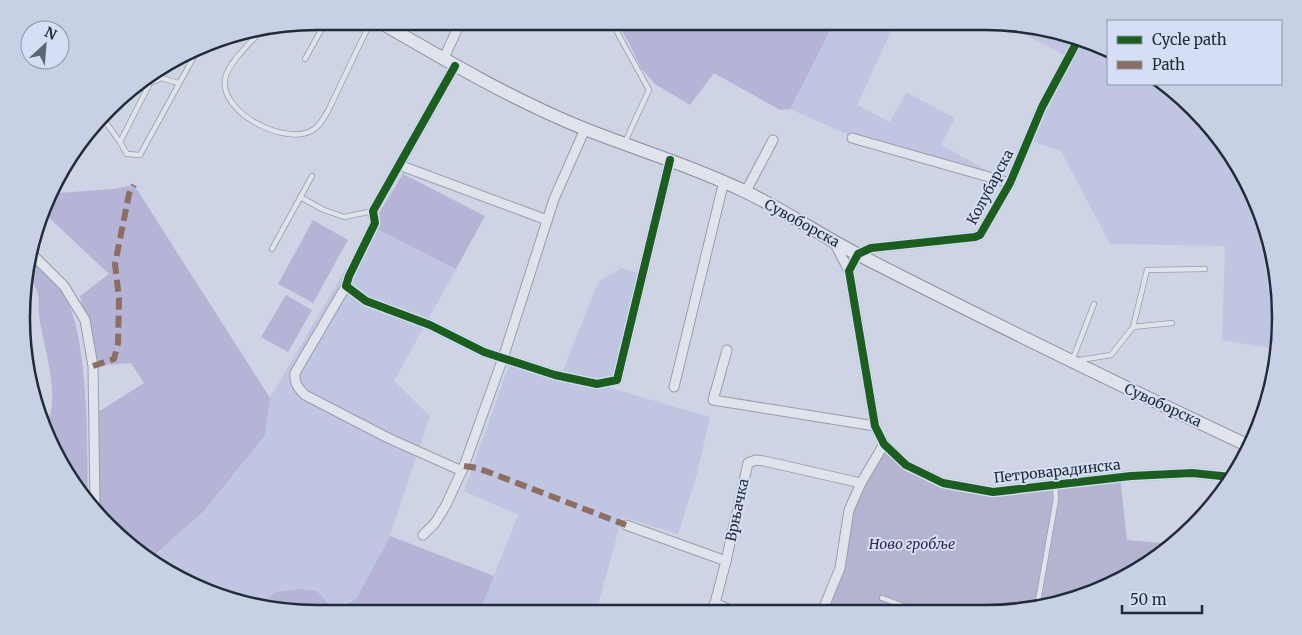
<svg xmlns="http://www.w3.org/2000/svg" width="1302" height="635" font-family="Merriweather,serif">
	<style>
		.farmland { fill: #c0c6e2 }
		.green { fill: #b5b4d6 }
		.cemetery { fill: #b4b4d0 }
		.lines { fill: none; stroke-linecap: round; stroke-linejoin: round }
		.service-casing { stroke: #989ea9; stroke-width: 6 }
		.minor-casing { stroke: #989ea9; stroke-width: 11 }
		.secondary-casing { stroke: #878e99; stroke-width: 14 }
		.service { stroke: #e0e3ec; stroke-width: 4.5 }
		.minor { stroke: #e0e3ec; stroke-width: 9 }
		.secondary { stroke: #e0e3ec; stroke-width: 12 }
		.quiet { stroke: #8d6e63; stroke-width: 6; stroke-dasharray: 12 6; stroke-linecap: butt }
		.cycleway-casing { stroke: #d5def4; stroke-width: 11 }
		.cycleway { stroke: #1b5e20; stroke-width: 8 }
		.labels { text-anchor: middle; stroke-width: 4; stroke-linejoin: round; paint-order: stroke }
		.street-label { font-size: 14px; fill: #202c38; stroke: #d5def4 }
		.park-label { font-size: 14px; font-style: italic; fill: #332753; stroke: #d5def4 }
		.rim { fill: none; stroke: #202c38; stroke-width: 2.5 }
	</style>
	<rect width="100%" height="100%" fill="#ced4e4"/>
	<!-- farmland -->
	<g class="farmland">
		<path d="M835 21H896L857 105 890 122 906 92 955 118 941 145 1010 183 851 136 790 109Z"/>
		<path d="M1008 26 1098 44 1108 51V84H1158L1194 108 1258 204 1281 318 1275 349 1222 340 1225 246 1110 244 1061 151 1028 140 1068 57Z"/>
		<path d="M371 226 456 269 394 381 430 416 390 536 356 599 339 609 329 604 317 591 276 592 263 603 204 591 151 558 204 511 264 435 270 398Z"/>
		<path d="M621 268 638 273 611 388 710 417 697 474 678 534 622 517 596 613H479L518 515 464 491 512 357 562 373 598 282Z"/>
	</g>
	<!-- green -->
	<g class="green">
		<path d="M616 21H835L790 109 780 110 714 73 690 105 655 84 641 68 629 43Z"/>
		<path d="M403 174 485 216 456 269 371 226Z"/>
		<path d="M134 185 270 398 265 435 204 511 151 558 122 540 97 507 95 414 144 383 131 363 93 366 80 296 109 274 44 213 56 200 54 196 59 193 113 189Z"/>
		<path d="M313 220 348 240 313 303 278 284Z"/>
		<path d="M28 258C37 266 48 274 57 283 90 321 87 444 88 496L52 449 43 419 50 416C58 388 43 344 39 316 38 308 40 297 36 289 34 284 31 281 26 278Z"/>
		<path d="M286 295 312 310 288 352 261 337Z"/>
		<path d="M390 536 494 576 479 613 317 614 263 603 276 592 299 589 317 591 329 604 339 609 356 599Z"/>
	</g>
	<!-- cemetery -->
	<path class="cemetery" d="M884 444 906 465 943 483 993 492 1120 477 1127 540 1174 544 1165 553 1098 591 1023 611 822 612 837 577 847 519Z"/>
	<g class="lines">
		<!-- service casing -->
		<g class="service-casing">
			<g id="service">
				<path d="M611 21 649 90 625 142"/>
				<path d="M262 30C251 42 228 63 225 79 220 113 284 145 311 131 319 127 324 118 328 111L371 21"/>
				<path d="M305 59 326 21"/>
				<path d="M178 83 162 78 150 83 120 142 127 154 140 155 197 51"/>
				<path d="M104 120 120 142"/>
				<path d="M300 197 324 210 344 217 373 211"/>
				<path d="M272 249 312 176"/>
				<path d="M1133 327 1172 323"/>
				<path d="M1080 360 1111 355 1133 327 1147 270 1205 269"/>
				<path d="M1072 361 1094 304"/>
				<path d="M882 598 920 612"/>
				<path d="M1037 607 1056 499 1055 486"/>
			</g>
		</g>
		<!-- minor casing -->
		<g class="minor-casing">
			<g id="minor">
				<path d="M1078 40 1042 107 1010 183 980 235 975 237 871 248 858 254 849 271 875 426 884 444 906 465 943 483 993 492 1131 476 1192 473 1231 477"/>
				<path d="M443 60 461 21"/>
				<path d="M455 66 373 211 375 223 349 276 346 286 366 301 430 325 484 352 555 375 597 384 617 380 670 160"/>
				<path d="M852 138 1010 183"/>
				<path d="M399 165 547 220"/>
				<path d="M746 191 773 140"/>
				<path d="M834 242 849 271"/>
				<path d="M30 252 64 286 85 320 93 366 95 505"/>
				<path d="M346 286 295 373C294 383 298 388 305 395L388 438 462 471"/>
				<path d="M727 350 713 400 875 426"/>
				<path d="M674 387 724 181"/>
				<path d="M626 525 726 561"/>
				<path d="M423 535 435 523 446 505 464 466 503 358 554 199 585 129"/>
				<path d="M715 603 735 612"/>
				<path d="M710 612 715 603 726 561 748 463 756 460 764 461 861 483"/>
				<path d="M822 612 840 568 849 510 861 483 884 444"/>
			</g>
		</g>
		<!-- secondary casing -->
		<g class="secondary-casing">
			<path id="secondary" d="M378 21C445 60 513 100 585 129 638 150 693 166 744 191 784 210 820 235 859 255 988 321 1118 384 1249 446"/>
		</g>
		<!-- service -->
		<use href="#service" class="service"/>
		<!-- minor -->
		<use href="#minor" class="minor"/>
		<!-- secondary -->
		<use href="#secondary" class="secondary"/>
		<!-- quiet -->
		<g class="quiet">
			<path d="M93 366 114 359 118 343 119 298 115 264 129 194 134 185"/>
			<path d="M464 466 477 468 491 473 626 525"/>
		</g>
		<!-- cycleway casing -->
		<g class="cycleway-casing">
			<g id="cycleway">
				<path d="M1078 40 1042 107 1010 183 980 235 975 237 871 248 858 254 849 271 875 426 884 444 906 465 943 483 993 492 1131 476 1192 473 1231 477"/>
				<path d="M455 66 373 211 375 223 349 276 346 286 366 301 430 325 484 352 555 375 597 384 617 380 670 160"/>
			</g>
		</g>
		<!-- cycleway -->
		<use href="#cycleway" class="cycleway"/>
	</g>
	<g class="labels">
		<!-- street labels -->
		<g class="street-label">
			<text transform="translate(990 187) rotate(-62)" y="5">Колубарска</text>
			<text transform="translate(802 223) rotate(29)" y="5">Сувоборска</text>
			<text transform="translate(1163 405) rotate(25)" y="5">Сувоборска</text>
			<text transform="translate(1057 471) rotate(-6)" y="5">Петроварадинска</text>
			<text transform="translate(737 510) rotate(-78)" y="5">Врњачка</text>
		</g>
		<!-- park labels -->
		<g class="park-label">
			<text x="912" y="549">Ново гробље</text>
		</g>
	</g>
	<!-- crop -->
	<path d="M0 0H1302V635H0ZM317 30H985A287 287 0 0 1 1272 317V318A287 287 0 0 1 985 605H317A287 287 0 0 1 30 318V317A287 287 0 0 1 317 30Z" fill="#c7d0e5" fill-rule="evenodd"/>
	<path class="rim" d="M317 30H985A287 287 0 0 1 1272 317V318A287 287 0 0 1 985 605H317A287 287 0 0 1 30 318V317A287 287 0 0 1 317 30Z"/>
	<!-- legend -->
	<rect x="1107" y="20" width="175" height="65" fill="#d5def4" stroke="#8d97a9"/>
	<rect x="1117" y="36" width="25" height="8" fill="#1b5e20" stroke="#8d97a9"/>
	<text x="1152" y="45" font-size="15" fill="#202c38">Cycle path</text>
	<rect x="1117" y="61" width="25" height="8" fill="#8d6e63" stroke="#8d97a9"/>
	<text x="1152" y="70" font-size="15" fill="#202c38">Path</text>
	<!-- north arrow -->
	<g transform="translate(45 45) rotate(26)"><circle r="24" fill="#d5def4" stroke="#8d97a9"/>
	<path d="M0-4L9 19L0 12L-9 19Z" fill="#5d6774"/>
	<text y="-8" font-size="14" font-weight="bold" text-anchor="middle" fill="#202c38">N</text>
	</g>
	<!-- scale -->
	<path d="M1122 605v8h80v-8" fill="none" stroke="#202c38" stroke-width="2.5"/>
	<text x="1130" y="605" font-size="15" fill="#202c38" stroke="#d5def4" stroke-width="4" paint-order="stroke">50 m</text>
</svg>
